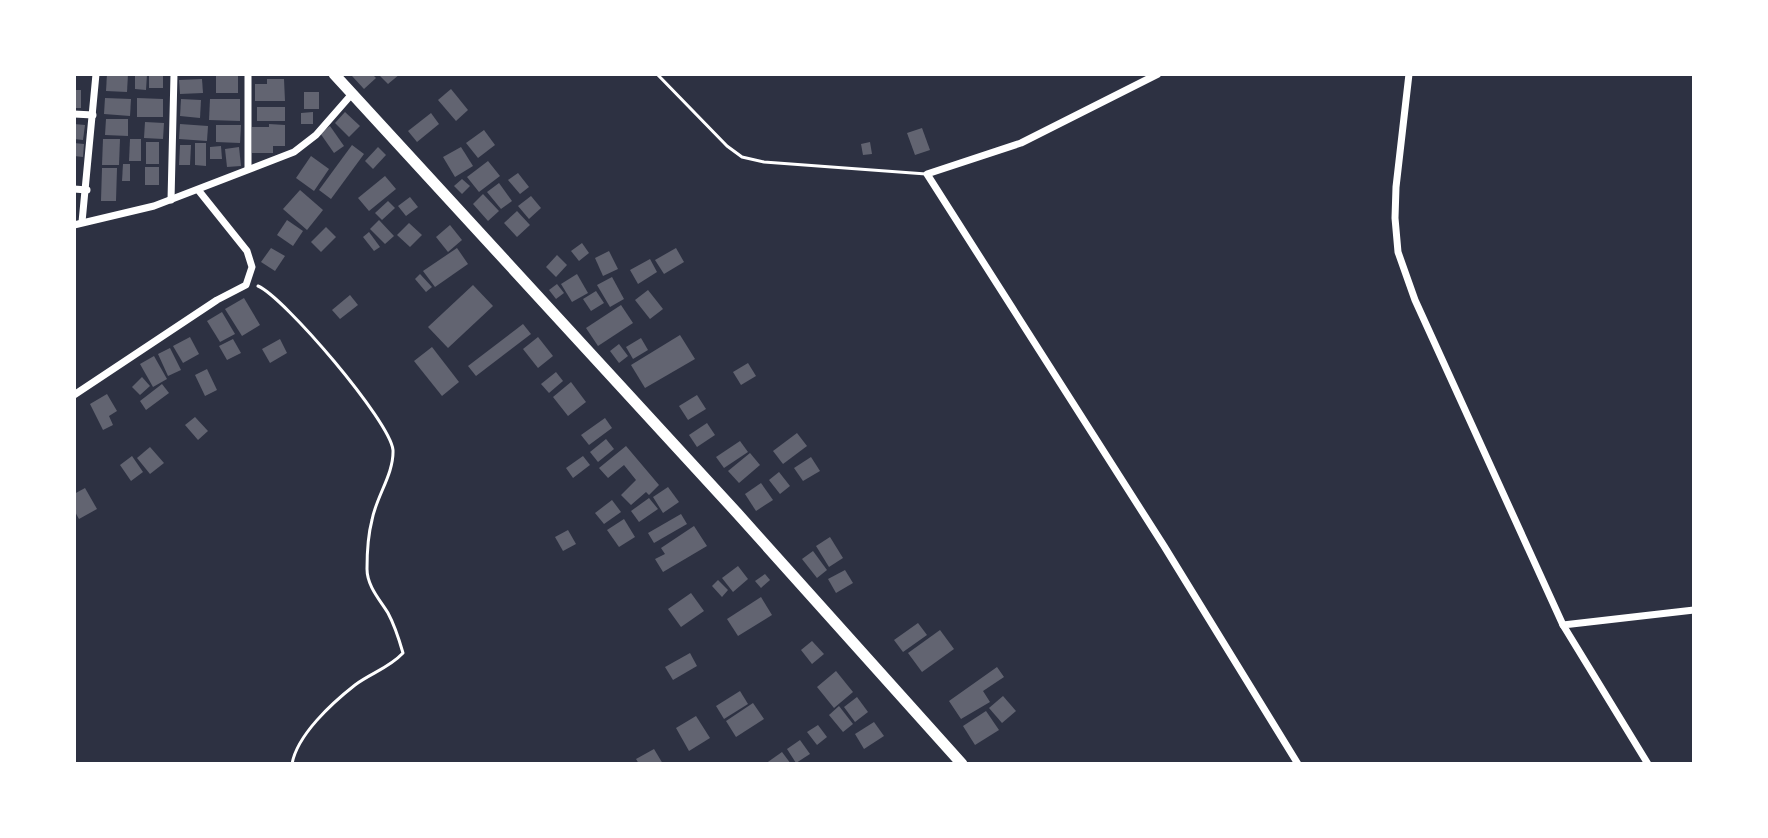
<svg xmlns="http://www.w3.org/2000/svg" width="1768" height="838" font-family="'PT Sans Narrow',sans-serif">
	<style>
		.building { fill: #626471 }
		.lines { fill: none; stroke-linecap: round; stroke-linejoin: round }
		.path { stroke: #fff; stroke-width: 3 }
		.service { stroke: #fff; stroke-width: 3 }
		.minor { stroke: #fff; stroke-width: 7 }
		.trunk { stroke: #fff; stroke-width: 11 }
	</style>
	<rect width="100%" height="100%" fill="#2d3142"/>
	<!-- building -->
	<g class="building">
		<path d="M107 74H128L127 92 106 91Z"/>
		<path d="M135 74H147L146 90 135 89Z"/>
		<rect x="149" y="74" width="14" height="14"/>
		<rect x="216" y="74" width="22" height="19"/>
		<path d="M355 74H372L376 78 364 89 352 76Z"/>
		<path d="M378 74H400L388 84Z"/>
		<path d="M202 79 203 93 180 94 179 80Z"/>
		<path d="M267 79H284L285 101H255V84H267Z"/>
		<path d="M451 89 468 110 456 121 438 100Z"/>
		<rect x="74" y="90" width="7" height="18"/>
		<rect x="304" y="92" width="15" height="17"/>
		<path d="M105 98 131 99 130 116 104 114Z"/>
		<path d="M137 98 163 99V117H137Z"/>
		<path d="M181 99 201 100 200 118 180 116Z"/>
		<path d="M210 99H240V121L209 120Z"/>
		<rect x="257" y="107" width="28" height="14"/>
		<path d="M313 112V124H301V113Z"/>
		<path d="M345 112 360 126 349 137 335 123Z"/>
		<path d="M431 113 439 124 417 142 408 131Z"/>
		<path d="M106 119H128V136L105 135Z"/>
		<path d="M145 122 164 123 163 139 144 138Z"/>
		<path d="M74 124 85 125 83 140 74 139Z"/>
		<path d="M180 124 208 126 207 141 179 139Z"/>
		<path d="M269 124 285 125V146H273V153H252V127H269Z"/>
		<path d="M216 125H241L240 143 216 142Z"/>
		<path d="M330 126 344 146 334 153 320 133Z"/>
		<path d="M922 128 930 150 915 155 907 133Z"/>
		<path d="M484 130 495 145 478 158 466 143Z"/>
		<path d="M103 139H120L119 165H102Z"/>
		<path d="M130 139H141V161H129Z"/>
		<rect x="146" y="142" width="13" height="22"/>
		<path d="M870 142 872 154 863 155 861 144Z"/>
		<path d="M74 143 84 144 83 157 74 156Z"/>
		<path d="M195 143H206V166L195 165Z"/>
		<path d="M180 145H191L190 165H179Z"/>
		<path d="M352 145 364 154 331 199 319 190Z"/>
		<path d="M221 146 222 159H210V147Z"/>
		<path d="M239 147 241 166 227 167 225 149Z"/>
		<path d="M378 147 386 155 373 169 365 161Z"/>
		<path d="M461 147 473 166 455 177 443 157Z"/>
		<path d="M311 156 329 169 314 191 296 178Z"/>
		<path d="M488 161 500 176 479 192 467 177Z"/>
		<path d="M123 164H130V181H122Z"/>
		<rect x="145" y="167" width="14" height="18"/>
		<path d="M102 168H117L116 201H101Z"/>
		<path d="M518 173 529 187 520 194 508 180Z"/>
		<path d="M385 176 396 189 369 211 358 198Z"/>
		<path d="M462 179 470 186 462 194 454 186Z"/>
		<path d="M499 183 512 201 501 209 487 192Z"/>
		<path d="M300 190 323 210 307 230 283 209Z"/>
		<path d="M483 194 499 211 488 221 473 204Z"/>
		<path d="M531 196 541 208 529 219 518 206Z"/>
		<path d="M410 197 418 207 406 216 398 206Z"/>
		<path d="M388 201 395 208 382 220 375 213Z"/>
		<path d="M517 211 530 225 517 237 504 223Z"/>
		<path d="M287 220 303 231 293 246 277 235Z"/>
		<path d="M379 220 394 236 385 244 370 229Z"/>
		<path d="M409 223 422 235 410 247 397 235Z"/>
		<path d="M450 225 462 240 448 252 436 237Z"/>
		<path d="M326 227 336 237 321 252 311 242Z"/>
		<path d="M369 232 380 247 374 251 363 237Z"/>
		<path d="M582 243 589 253 579 261 571 251Z"/>
		<path d="M271 248 285 256 275 271 261 262Z"/>
		<path d="M457 248 468 264 435 287 423 271Z"/>
		<path d="M676 248 684 262 664 274 655 260Z"/>
		<path d="M609 251 618 269 603 276 595 258Z"/>
		<path d="M557 255 567 265 556 277 546 267Z"/>
		<path d="M650 259 657 272 638 284 630 270Z"/>
		<path d="M420 274 432 287 426 292 415 279Z"/>
		<path d="M577 274 588 293 572 302 561 284Z"/>
		<path d="M612 277 624 299 610 307 597 285Z"/>
		<path d="M557 284 564 293 556 299 549 290Z"/>
		<path d="M473 285 493 306 448 348 428 327Z"/>
		<path d="M648 290 663 309 650 319 635 300Z"/>
		<path d="M596 291 604 303 591 311 583 299Z"/>
		<path d="M350 295 358 305 340 319 332 310Z"/>
		<path d="M244 298 260 325 242 336 225 309Z"/>
		<path d="M621 305 633 323 598 346 586 328Z"/>
		<path d="M222 312 235 334 220 342 207 321Z"/>
		<path d="M523 324 531 334 476 376 468 366Z"/>
		<path d="M680 335 695 359 645 388 631 365Z"/>
		<path d="M190 337 199 354 183 363 173 346Z"/>
		<path d="M538 337 553 356 538 368 523 349Z"/>
		<path d="M641 338 648 350 633 359 626 347Z"/>
		<path d="M233 339 241 353 227 360 219 346Z"/>
		<path d="M280 339 287 353 270 363 262 349Z"/>
		<path d="M619 344 628 356 619 363 610 351Z"/>
		<path d="M432 347 459 382 442 396 414 361Z"/>
		<path d="M170 348 181 370 168 376 158 354Z"/>
		<path d="M154 356 167 379 153 387 140 364Z"/>
		<path d="M748 363 756 376 741 385 733 372Z"/>
		<path d="M207 369 217 390 205 396 195 375Z"/>
		<path d="M556 372 563 381 549 393 541 384Z"/>
		<path d="M142 377 150 386 140 395 132 387Z"/>
		<path d="M571 382 586 402 568 416 553 397Z"/>
		<path d="M162 384 169 393 146 410 140 401Z"/>
		<path d="M107 394 117 411 109 416 113 425 103 430 90 404Z"/>
		<path d="M697 395 706 409 688 420 679 406Z"/>
		<path d="M195 417 208 431 198 440 185 425Z"/>
		<path d="M605 418 612 428 589 445 581 435Z"/>
		<path d="M707 423 715 435 697 447 689 435Z"/>
		<path d="M797 433 807 446 783 464 773 451Z"/>
		<path d="M606 439 614 449 598 462 590 452Z"/>
		<path d="M740 441 748 452 724 468 716 457Z"/>
		<path d="M626 446 659 485 649 495 646 492 631 505 621 495 636 480 624 465 608 478 599 468Z"/>
		<path d="M150 447 164 463 150 474 137 458Z"/>
		<path d="M750 453 760 465 739 483 728 471Z"/>
		<path d="M132 456 143 472 131 481 120 465Z"/>
		<path d="M583 456 590 465 573 478 566 468Z"/>
		<path d="M811 457 820 471 803 481 794 468Z"/>
		<path d="M779 472 790 486 780 494 769 480Z"/>
		<path d="M761 483 773 500 756 511 745 494Z"/>
		<path d="M668 487 679 502 663 513 653 497Z"/>
		<path d="M85 488 97 509 79 519 74 510V494Z"/>
		<path d="M649 498 658 509 639 522 631 511Z"/>
		<path d="M612 500 621 512 604 524 595 513Z"/>
		<path d="M681 514 687 524 654 543 648 533Z"/>
		<path d="M624 519 635 537 619 547 607 530Z"/>
		<path d="M694 526 707 546 663 572 655 559 665 554 661 548Z"/>
		<path d="M568 530 576 544 563 551 555 537Z"/>
		<path d="M830 537 843 558 829 567 816 546Z"/>
		<path d="M813 551 827 570 817 578 802 559Z"/>
		<path d="M738 566 748 579 733 592 722 578Z"/>
		<path d="M845 570 853 583 836 593 828 579Z"/>
		<path d="M765 574 770 580 761 588 755 581Z"/>
		<path d="M718 580 728 590 722 597 712 586Z"/>
		<path d="M691 593 704 611 681 627 668 609Z"/>
		<path d="M761 597 772 615 738 636 727 619Z"/>
		<path d="M918 623 927 635 903 652 894 640Z"/>
		<path d="M940 630 954 649 922 672 908 653Z"/>
		<path d="M812 641 824 654 812 664 801 650Z"/>
		<path d="M690 653 697 666 673 680 665 667Z"/>
		<path d="M997 667 1004 677 983 691 990 702 961 719 949 701Z"/>
		<path d="M836 671 853 692 834 708 817 687Z"/>
		<path d="M740 691 748 704 724 719 716 706Z"/>
		<path d="M1003 696 1016 711 1002 723 989 708Z"/>
		<path d="M857 697 868 712 855 722 844 707Z"/>
		<path d="M753 703 764 719 736 737 726 721Z"/>
		<path d="M839 706 853 724 843 732 829 715Z"/>
		<path d="M986 711 999 730 975 745 963 726Z"/>
		<path d="M696 716 710 738 689 751 676 728Z"/>
		<path d="M874 722 884 736 864 749 855 734Z"/>
		<path d="M818 725 827 737 817 745 807 732Z"/>
		<path d="M800 740 810 754 796 763 787 749Z"/>
		<path d="M654 749 663 764H639L636 759Z"/>
		<path d="M782 752 791 764H765Z"/>
	</g>
	<g class="lines">
		<!-- path -->
		<path class="path" d="M258 286C284 297 390 421 393 450 394 474 376 497 372 520 368 535 367 554 367 569 367 586 380 600 388 613 395 626 399 639 403 653 389 668 371 673 355 685 332 703 297 735 292 764"/>
		<!-- service -->
		<path class="service" d="M657 74 727 146 742 157 764 162 926 174"/>
		<!-- minor -->
		<g class="minor">
			<path d="M248 74V169"/>
			<path d="M1158 74 1021 143 927 174 1164 546 1298 764"/>
			<path d="M1409 74 1396 187 1395 218 1398 252 1415 300 1563 625"/>
			<path d="M74 114 93 115"/>
			<path d="M74 189 87 190"/>
			<path d="M171 200 174 74"/>
			<path d="M82 222 96 74"/>
			<path d="M74 225 154 206 294 152 316 135 351 95"/>
			<path d="M74 395 217 300 246 285 252 267 247 251 199 191"/>
			<path d="M1648 764 1563 625 1694 610"/>
		</g>
		<!-- trunk -->
		<path class="trunk" d="M334 74 737 513 962 764"/>
	</g>
	<!-- border -->
	<rect width="1768" height="838" fill="none" stroke="#ffffff" stroke-width="152"/>
</svg>
